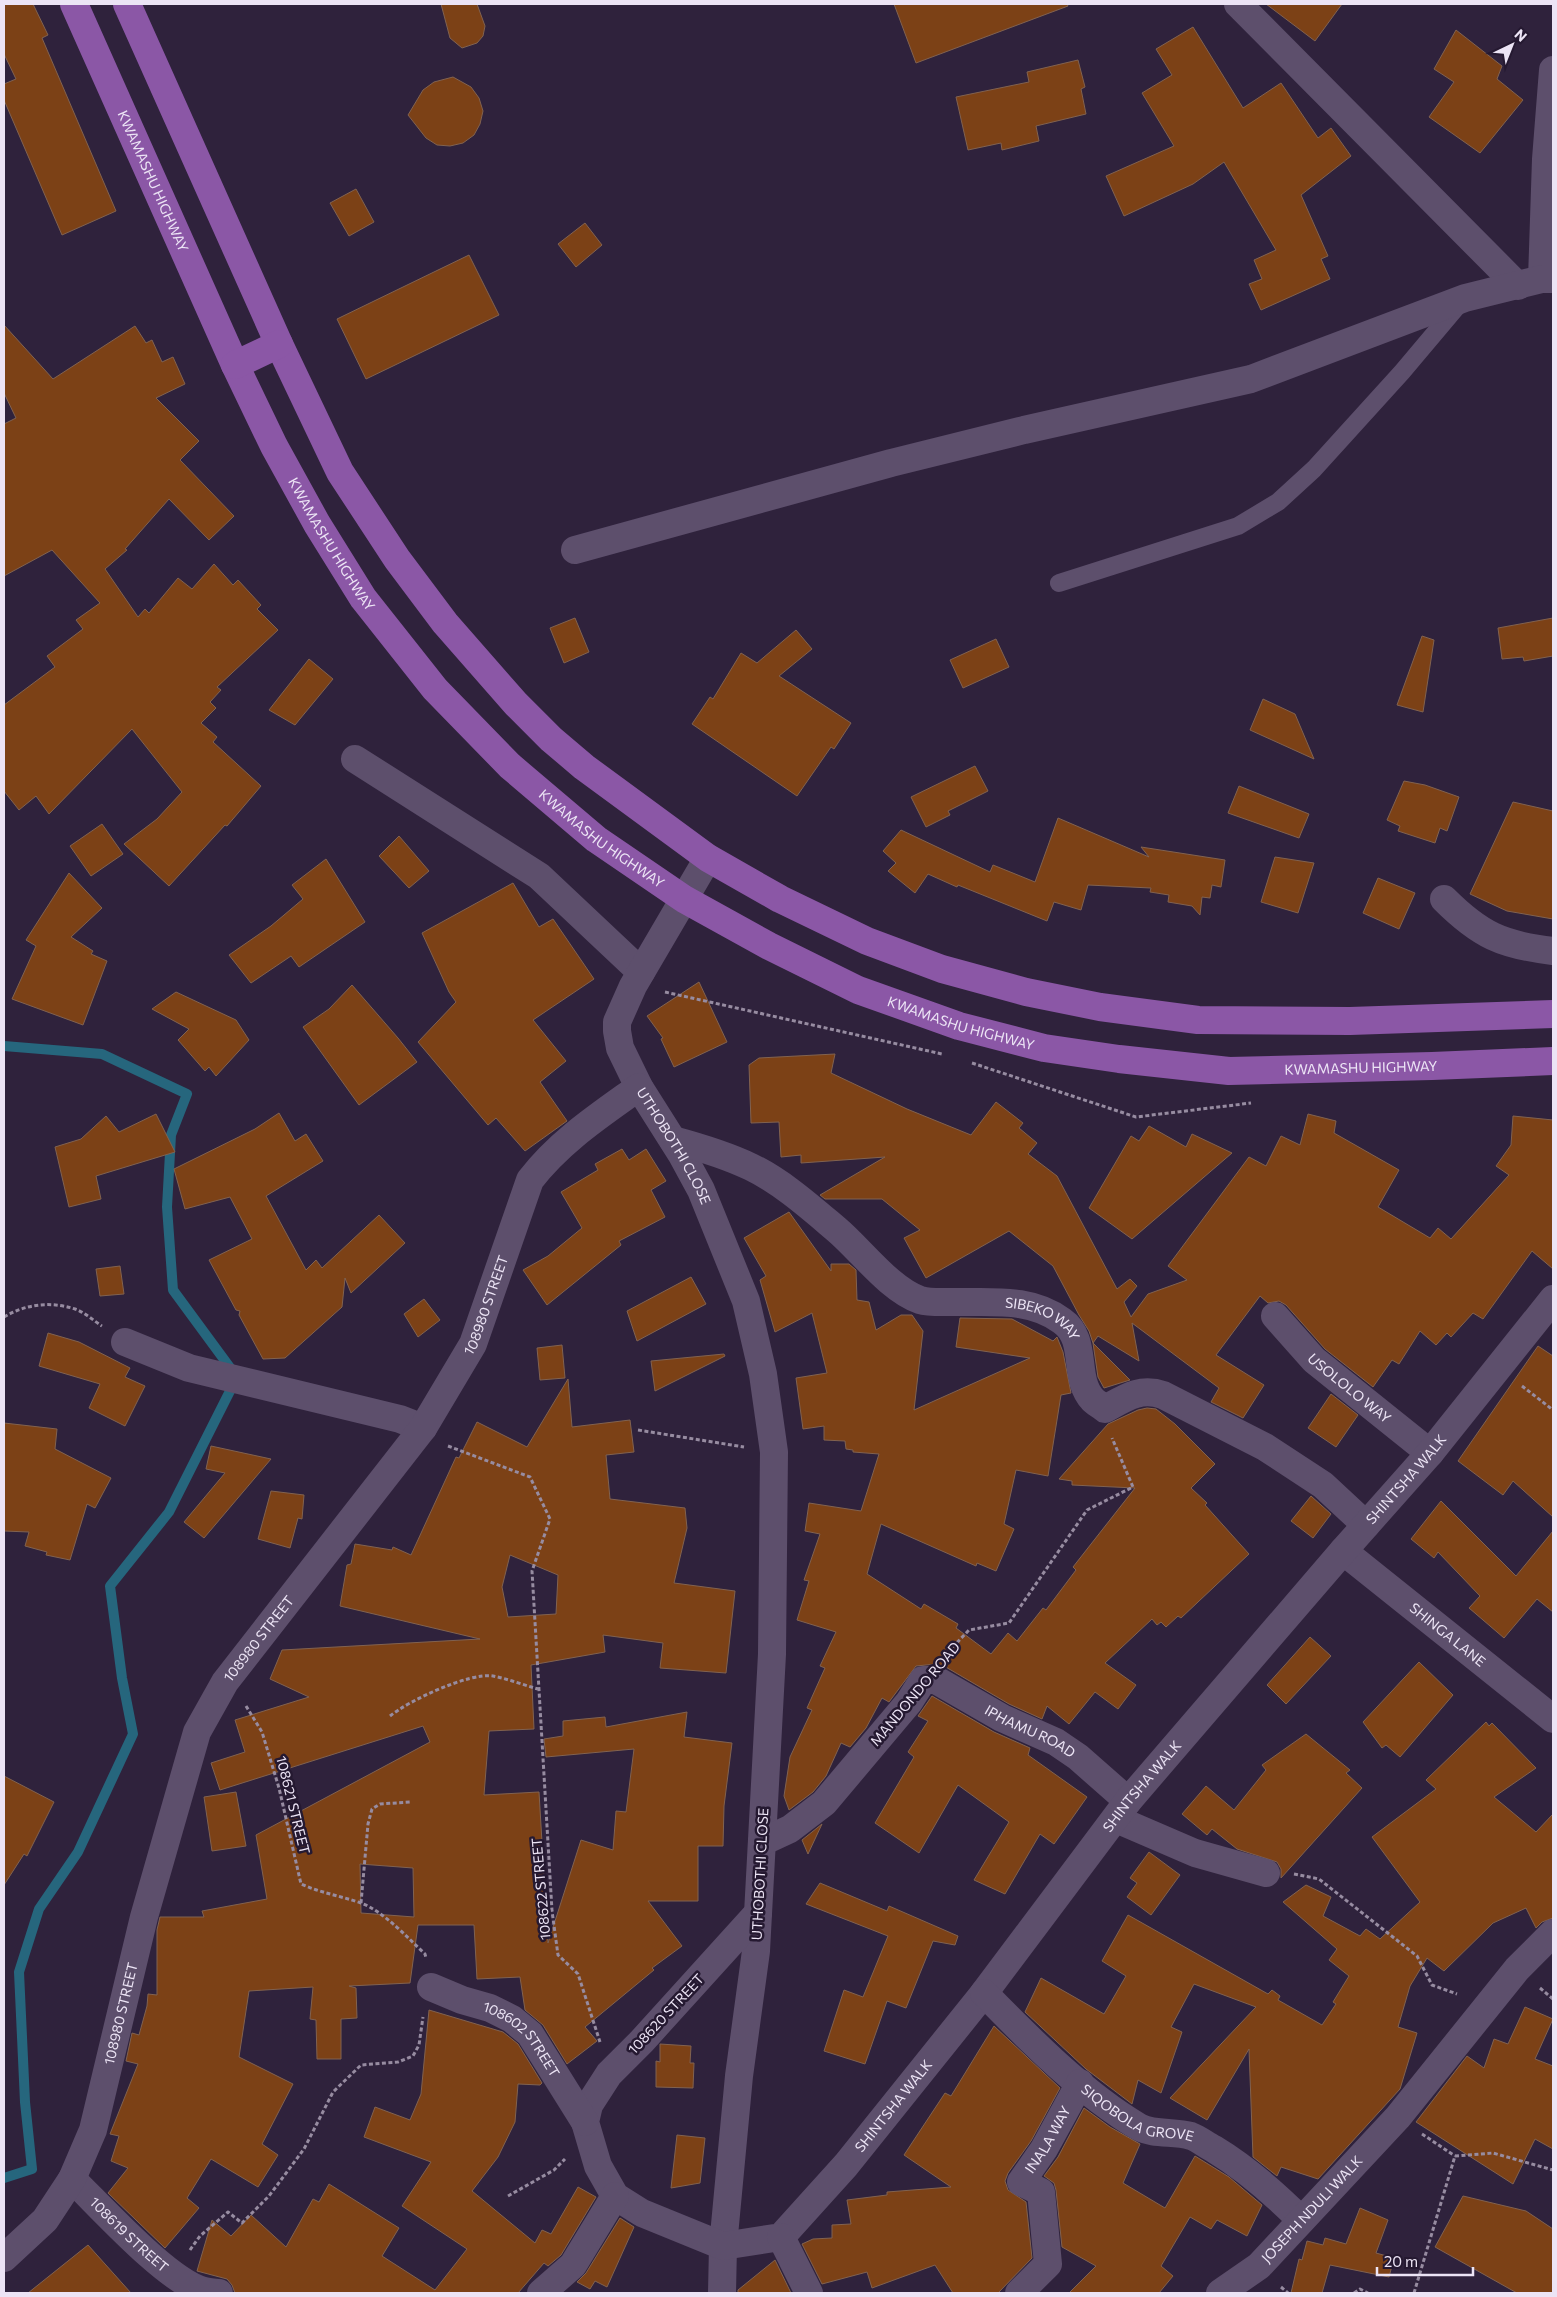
<svg xmlns="http://www.w3.org/2000/svg" width="1557" height="2297" font-family="Commissioner,sans-serif">
	<style>
		.lines { fill: none; stroke-linecap: round; stroke-linejoin: round }
		.stream { stroke: #26667d; stroke-width: 10 }
		.building { fill: #7c4116; stroke: #816250; fill-rule: evenodd }
		.path { stroke: #978ca1; stroke-width: 3; stroke-dasharray: 4 2.5; stroke-linecap: butt }
		.service { stroke: #5d4f6c; stroke-width: 18 }
		.minor { stroke: #5d4f6c; stroke-width: 28 }
		.primary { stroke: #8b57a6; stroke-width: 28 }
		.labels { text-anchor: middle; stroke-width: 5; stroke-linejoin: round; paint-order: stroke }
		.street-label { font-size: 14px; fill: #ece4f5; stroke: #251931 }
	</style>
	<rect width="100%" height="100%" fill="#2f223c"/>
	<g class="lines">
		<!-- stream -->
		<path class="stream" d="M4 1046 102 1054 187 1094 171 1135 167 1207 173 1290 234 1373 231 1389 169 1512 110 1586 122 1678 133 1734 78 1852 39 1909 19 1972 25 2102 32 2169 4 2178"/>
	</g>
	<!-- building -->
	<g class="building">
		<path d="M4 4H33L48 35 42 38 116 211 62 235 4 100V84L16 79 4 54Z"/>
		<path d="M441 4H477L485 26 483 36 477 43 462 48 450 38Z"/>
		<path d="M894 4H1067L1068 6 916 63Z"/>
		<path d="M1266 4H1342L1315 41Z"/>
		<path d="M1193 27 1243 108 1281 83 1318 138 1331 128 1351 156 1301 195 1328 256 1321 259 1330 279 1261 310 1249 284 1262 279 1254 260 1276 250 1224 162 1193 184 1124 216 1106 176 1174 146 1142 93 1172 75 1156 49Z"/>
		<path d="M1456 30 1502 66 1497 79 1523 100 1480 153 1429 117 1454 82 1434 69Z"/>
		<path d="M1078 60 1085 87 1081 89 1086 114 1036 126 1039 141 1002 150 1001 143 968 150 956 97 1029 82 1027 72Z"/>
		<path d="M453 77 471 87 479 98 483 111 480 124 474 135 463 143 450 146 437 145 426 138 408 115 423 90 434 82Z"/>
		<path d="M356 189 374 222 349 236 330 203Z"/>
		<path d="M585 223 602 245 576 267 558 244Z"/>
		<path d="M469 255 499 315 366 379 337 319Z"/>
		<path d="M4 325 53 379 135 326 146 343 152 340 162 362 173 357 185 384 156 398 199 441 180 460 234 516 209 540 169 499 125 549 127 550 105 569 138 617 145 609 149 613 178 578 192 589 214 564 233 585 238 580 261 605 257 609 278 630 217 687 221 690 210 702 216 708 201 723 217 737 213 742 261 786 227 826 225 825 169 886 124 844 157 819 182 792 132 729 49 814 36 796 19 810 4 791V705L55 667 47 656 83 629 76 620 100 603 52 550 4 576V424L16 418 4 393Z"/>
		<path d="M575 618 589 652 564 663 550 628Z"/>
		<path d="M1553 618V656L1524 661 1523 657 1502 659 1498 628Z"/>
		<path d="M796 630 812 649 779 676 851 723 834 749 831 747 797 796 692 724 710 697 713 699 741 653 757 663Z"/>
		<path d="M1422 636 1434 640 1423 712 1397 705Z"/>
		<path d="M996 639 1009 667 963 688 950 660Z"/>
		<path d="M309 659 333 679 295 725 269 710Z"/>
		<path d="M1263 699 1295 714 1314 759 1250 730Z"/>
		<path d="M975 766 988 791 948 811 950 815 926 827 911 797Z"/>
		<path d="M1404 781 1425 785 1459 797 1447 831 1440 828 1435 843 1398 831 1400 826 1387 820Z"/>
		<path d="M1239 786 1309 814 1299 838 1228 813Z"/>
		<path d="M1513 802 1553 811V919L1507 911 1470 894Z"/>
		<path d="M1058 818 1149 857 1141 847 1225 860 1221 887 1212 885 1210 898 1202 897 1200 915 1192 906 1168 902 1169 895 1150 892 1151 888 1088 885 1081 910 1054 902 1047 921 958 885 957 887 928 874 915 893 888 871 896 863 883 851 901 830 990 872 993 865 1035 882Z"/>
		<path d="M102 824 123 854 91 876 70 846Z"/>
		<path d="M399 836 429 871 409 888 379 856Z"/>
		<path d="M1275 857 1314 863 1298 913 1261 902Z"/>
		<path d="M326 859 365 922 299 967 291 956 251 983 229 955 271 926 303 899 292 885Z"/>
		<path d="M69 873 102 908 71 937 93 951 91 954 107 961 83 1025 12 999 36 946 26 940Z"/>
		<path d="M1378 878 1415 893 1399 929 1363 913Z"/>
		<path d="M513 883 539 927 553 919 594 979 533 1020 566 1061 540 1082 567 1121 525 1151 496 1118 488 1125 418 1042 456 1002 449 992 422 933Z"/>
		<path d="M699 982 727 1042 674 1067 661 1039 663 1038 647 1016Z"/>
		<path d="M352 985 398 1038 417 1062 359 1105 303 1027 329 1009Z"/>
		<path d="M176 992 236 1020 249 1040 216 1076 209 1067 205 1071 178 1040 189 1029 152 1009Z"/>
		<path d="M835 1054 831 1073 907 1109 971 1135 996 1102 1023 1123 1019 1128 1037 1143 1028 1154 1057 1176 1117 1289 1130 1279 1137 1286 1124 1302 1131 1317 1148 1294 1187 1280 1168 1266 1249 1157 1266 1166 1281 1136 1300 1145 1308 1114 1336 1121 1334 1133 1399 1170 1378 1207 1430 1238 1438 1228 1451 1239 1509 1175 1496 1166 1511 1145 1513 1116 1553 1120V1269L1532 1251 1483 1319 1473 1313 1451 1337 1447 1333 1436 1345 1420 1331 1399 1364 1392 1360 1373 1387 1325 1349 1286 1305 1279 1301 1268 1303 1260 1296 1216 1355 1264 1385 1243 1418 1211 1402 1219 1388 1132 1323 1139 1361 1098 1336 1093 1343 1089 1331 1079 1315 1053 1266 1009 1231 926 1278 904 1238 920 1230 882 1199H825L820 1195 885 1157 801 1163V1155L781 1157 779 1122 751 1123 749 1065 759 1058Z"/>
		<path d="M279 1113 295 1141 306 1134 323 1161 266 1196 306 1270 316 1260 322 1268 379 1215 405 1243 351 1293 345 1278 342 1307 285 1358 263 1359 239 1315 240 1311 236 1310 209 1260 252 1239 230 1197 185 1209 174 1169 255 1129Z"/>
		<path d="M156 1114 175 1152 96 1176 101 1199 69 1207 55 1147 81 1139 106 1116 119 1132Z"/>
		<path d="M1149 1126 1186 1147 1192 1134 1232 1153 1132 1239 1089 1208 1131 1136 1139 1141Z"/>
		<path d="M622 1149 629 1160 646 1149 666 1181 651 1190 665 1217 619 1241 621 1245 547 1305 523 1270 548 1256 582 1228 561 1192 598 1170 595 1164Z"/>
		<path d="M789 1212 831 1271V1264H849L856 1270 857 1300 869 1302 876 1330 901 1315H912L923 1331 914 1410 1030 1358 956 1347 960 1318 1012 1319 1053 1341 1057 1337 1063 1352 1071 1393 1061 1395 1048 1476 1016 1470 1004 1524 1014 1529 996 1571 977 1563 976 1566 881 1524 867 1574 921 1609 924 1604 958 1624 956 1628 991 1654 1008 1633 1017 1641 1043 1608 1046 1610 1076 1570 1073 1567 1135 1488 1072 1485V1481L1059 1479 1108 1424 1138 1410 1147 1408 1156 1409 1175 1424 1215 1464 1191 1488 1207 1503 1205 1505 1249 1554 1181 1618 1178 1616 1166 1627 1161 1622 1157 1625 1152 1619 1105 1663 1136 1685 1118 1709 1095 1692 1069 1724 1047 1706 1042 1719 1009 1704 944 1666 936 1664 916 1666 889 1702 882 1698 866 1728 850 1747 841 1743 826 1776 813 1792 789 1810 784 1796 790 1757 812 1710 807 1708 825 1668 820 1666 836 1632 797 1620 809 1581 804 1580 820 1534 805 1531 809 1503 861 1511 879 1454 853 1452V1450L846 1449 845 1441 824 1440V1426L803 1429 796 1378 827 1373 812 1313 775 1332 760 1280 766 1276 744 1238Z"/>
		<path d="M120 1266 124 1294 100 1296 96 1269Z"/>
		<path d="M691 1277 706 1304 637 1341 627 1311Z"/>
		<path d="M424 1299 440 1320 418 1337 404 1314Z"/>
		<path d="M48 1333 79 1342 130 1368 125 1377 145 1386 125 1426 89 1408 100 1384 39 1366Z"/>
		<path d="M1093 1343 1130 1380 1104 1388 1098 1377Z"/>
		<path d="M562 1345 565 1378 540 1380 537 1348Z"/>
		<path d="M1538 1346 1553 1356V1517L1513 1481 1503 1495 1458 1461Z"/>
		<path d="M724 1354 725 1356 655 1391 651 1361Z"/>
		<path d="M568 1379 572 1427 630 1420 634 1452 606 1455 610 1499 685 1508 687 1528 674 1583 735 1591 726 1673 660 1668 663 1643 603 1635 605 1652 531 1665 534 1729 489 1731 484 1795 539 1792 548 1943 581 1840 613 1850 616 1811 626 1812 634 1749 546 1757 544 1739 563 1736V1721L605 1717 606 1727 687 1712 684 1737 732 1743 724 1806 723 1846H698V1901H648L682 1946 652 1968 654 1970 585 2027 597 2041 567 2064 543 2025 525 2010 520 1977 477 1979 474 1925H418L410 1983 349 1986 356 1988 357 2018 341 2019V2059H317L316 2020 310 2019 313 1987 249 1991 239 2057 293 2084 262 2144 278 2155 258 2187 211 2159 187 2198 199 2208 165 2248 108 2193 128 2168 111 2161 119 2136 110 2134 138 2064 126 2061 132 2033 139 2035 147 2006 148 1994 157 1995V1930L160 1917H204L202 1911 267 1899 256 1835 430 1742 423 1726 220 1790 211 1763 245 1752 235 1720 309 1697 270 1679 282 1650 480 1639 340 1606 347 1565 351 1564 355 1544 392 1550 393 1547 411 1555 456 1457 459 1458 477 1422 527 1447ZM510 1555 558 1575 556 1614 508 1617 502 1587ZM360 1864 413 1868 414 1917 361 1913Z"/>
		<path d="M1331 1394 1358 1415 1336 1447 1308 1428Z"/>
		<path d="M4 1423 57 1429 55 1449 111 1478 95 1508 87 1504 70 1560 46 1555 47 1552 25 1546 29 1532 4 1531Z"/>
		<path d="M211 1446 271 1459 204 1538 184 1522 225 1473 206 1469Z"/>
		<path d="M271 1491 304 1495 302 1519 298 1518 290 1548 258 1539Z"/>
		<path d="M1311 1496 1331 1514 1313 1538 1291 1521Z"/>
		<path d="M1441 1501 1516 1576 1553 1531V1612L1537 1599 1504 1638 1469 1608 1480 1596 1438 1552 1434 1558 1411 1539Z"/>
		<path d="M1310 1637 1331 1656 1286 1704 1267 1685Z"/>
		<path d="M1419 1662 1453 1695 1400 1757 1386 1745 1382 1748 1363 1722Z"/>
		<path d="M932 1696 994 1732 1030 1748 1028 1755 1087 1797 1054 1844 1040 1834 1005 1894 974 1880 1009 1822 958 1785 919 1853 875 1823 914 1757 908 1752 928 1721 918 1716Z"/>
		<path d="M1486 1722 1489 1726 1492 1723 1536 1768 1494 1797 1536 1832 1553 1814V1918L1542 1922 1536 1928 1526 1908 1493 1923 1444 1971 1427 1958 1410 1986 1398 2027 1417 2033 1400 2089 1318 2179 1281 2167 1277 2176 1253 2157 1249 2049 1207 2120 1170 2098 1256 2007 1194 1984 1171 2027 1182 2032 1161 2093 1138 2080 1132 2104 1086 2069 1025 2012 1041 1978 1104 2014 1126 1976 1102 1961 1128 1915 1268 1994 1272 1990 1280 1996 1278 2000 1322 2025 1336 2004 1333 2002 1349 1976 1329 1960 1337 1949 1283 1902 1306 1885 1331 1897 1323 1916 1360 1936 1366 1929 1380 1939 1420 1902 1372 1837 1436 1789 1426 1780Z"/>
		<path d="M1306 1734 1350 1770 1346 1773 1362 1788 1281 1878V1869L1277 1862 1237 1849 1212 1829 1207 1835 1182 1814 1206 1786 1234 1810 1266 1770 1262 1765Z"/>
		<path d="M4 1776 54 1802 27 1856 24 1854 4 1885Z"/>
		<path d="M236 1792 246 1846 212 1851 204 1797Z"/>
		<path d="M822 1824 808 1854 802 1840Z"/>
		<path d="M1149 1852 1180 1875 1151 1915 1127 1897 1137 1883 1130 1878Z"/>
		<path d="M820 1883 887 1911 889 1906 958 1936 955 1945 933 1941 906 2008 887 2001 865 2064 824 2051 844 1990 863 1997 888 1936 806 1904Z"/>
		<path d="M1525 2007 1553 2019 1535 2059 1553 2066V2149L1535 2139 1513 2184 1416 2122 1467 2056 1484 2068 1494 2039 1508 2044Z"/>
		<path d="M429 2010 503 2032 518 2044 542 2083 540 2085 518 2084 515 2122 498 2157 472 2191 535 2243 542 2230 551 2234 578 2187 596 2197 561 2255 548 2266 544 2263 518 2293H235L232 2285 227 2279 197 2271 212 2220 231 2236 251 2215 286 2247 313 2199 319 2202 329 2184 399 2228 382 2256 435 2290 467 2249 402 2206 431 2162 364 2137 375 2107 410 2120 421 2094Z"/>
		<path d="M994 2026 1060 2088 1031 2141 1008 2173 1005 2181 1008 2190 1026 2202 1032 2258 998 2293H953L935 2265 872 2288 867 2272 822 2284 802 2244 813 2239 832 2238V2225L851 2224 847 2200 887 2195V2192L951 2187 904 2155 945 2093 951 2096Z"/>
		<path d="M660 2044 691 2046 690 2063H694L693 2088 656 2087V2061L660 2062Z"/>
		<path d="M1084 2108 1110 2127 1140 2144 1123 2183 1165 2208 1195 2156 1229 2177 1262 2205 1247 2236 1217 2220 1211 2229 1190 2217 1161 2266 1173 2276 1159 2293H1069L1096 2266 1062 2247 1056 2190 1054 2183 1044 2176 1058 2157Z"/>
		<path d="M677 2135 705 2138 700 2183 671 2188Z"/>
		<path d="M1463 2196 1526 2211 1553 2229V2293H1517L1435 2247Z"/>
		<path d="M1360 2208 1388 2220 1376 2253 1394 2258 1389 2277 1330 2265 1322 2293H1291L1299 2259 1302 2260 1307 2241 1323 2245 1325 2238 1346 2244Z"/>
		<path d="M620 2218 634 2227 607 2287 595 2281 590 2289 577 2282 586 2273Z"/>
		<path d="M88 2245 131 2293H28Z"/>
		<path d="M775 2260 791 2293H738V2290Z"/>
	</g>
	<g class="lines">
		<!-- path -->
		<g class="path">
			<path d="M665 992 942 1054"/>
			<path d="M972 1063 1136 1117 1251 1103"/>
			<path d="M4 1317C26 1304 50 1301 75 1309 84 1312 94 1321 102 1326"/>
			<path d="M1522 1386 1553 1410"/>
			<path d="M638 1430 744 1447"/>
			<path d="M448 1446 530 1477 550 1519 532 1571 552 1911 558 1955 578 1974 600 2042"/>
			<path d="M948 1652 969 1630 1009 1623 1087 1510 1133 1487 1112 1438"/>
			<path d="M246 1706 262 1732 279 1788 301 1884C321 1893 341 1896 361 1903 383 1911 408 1938 425 1954L426 1958"/>
			<path d="M390 1716C408 1701 470 1672 493 1676 508 1679 524 1685 538 1689"/>
			<path d="M1294 1874 1319 1879 1417 1956 1432 1985 1457 1994"/>
			<path d="M361 1903 368 1824 372 1809 380 1804 411 1802"/>
			<path d="M1540 1988 1553 1999"/>
			<path d="M1422 2134 1455 2156"/>
			<path d="M1455 2156 1493 2153 1553 2170"/>
			<path d="M508 2196 554 2170 565 2159"/>
			<path d="M190 2250 200 2236 228 2212 242 2223 269 2196 304 2149 333 2092 361 2065 398 2062 413 2056 419 2045 423 2017"/>
			<path d="M1281 2287 1288 2293"/>
			<path d="M1354 2293 1360 2289 1368 2293"/>
			<path d="M1414 2293 1455 2156"/>
		</g>
		<!-- service -->
		<path class="service" d="M1059 583 1238 526 1278 502 1314 469 1402 372 1461 302"/>
		<!-- minor -->
		<g class="minor">
			<path d="M1238 4 1518 286"/>
			<path d="M1542 279 1546 159 1553 70"/>
			<path d="M575 550 891 463 1024 430 1251 379 1465 298 1542 279H1553"/>
			<path d="M355 759 539 876 641 972"/>
			<path id="s1" d="M708 858 633 986 617 1022V1031L620 1048 639 1087 682 1155 701 1190 746 1301 763 1374 774 1452 772 1654 756 1951 739 2076 723 2246 722 2293"/>
			<path d="M1444 899C1480 935 1502 945 1553 951"/>
			<path id="s2" d="M673 1140C699 1147 726 1155 751 1167 782 1182 810 1207 836 1229 861 1250 889 1289 920 1300 930 1303 943 1302 953 1302 991 1303 1030 1297 1062 1321 1089 1340 1072 1378 1093 1400 1096 1403 1102 1406 1105 1409 1125 1398 1140 1387 1163 1395L1265 1447 1323 1485 1366 1525"/>
			<path id="s3" d="M1275 1316 1314 1360 1430 1453"/>
			<path d="M125 1342 189 1368 400 1419 423 1428"/>
			<path id="s4" d="M1343 1551 1553 1719"/>
			<path d="M1116 1819 1195 1853 1266 1873"/>
			<path id="s5" d="M762 1842 790 1829 824 1803 909 1702 923 1680H936L1002 1718 1056 1742 1078 1757 1128 1801"/>
			<path id="s6" d="M758 1913 642 2041 609 2074 589 2105 585 2122 598 2166 615 2196 642 2213 723 2246 781 2237 846 2165 984 1993 1128 1801 1343 1551 1430 1453 1553 1299"/>
			<path id="s7" d="M431 1987 462 2000 490 2008 512 2019 530 2034 585 2122"/>
			<path id="s8" d="M984 1993C1029 2039 1083 2094 1139 2127 1154 2135 1174 2131 1191 2136 1199 2139 1206 2145 1214 2149 1247 2169 1274 2193 1301 2220"/>
			<path id="s9" d="M72 2179C101 2207 168 2282 204 2291 209 2292 214 2293 219 2293"/>
			<path d="M781 2237 809 2293"/>
			<path id="s10" d="M4 2258 45 2220 72 2179 93 2130 144 1917 197 1732 225 1682 423 1428 473 1344 530 1180C560 1141 600 1115 639 1087"/>
			<path d="M541 2293 573 2265 615 2196"/>
			<path id="s11" d="M1019 2293 1048 2264 1041 2192 1021 2182 1044 2149 1080 2083"/>
			<path id="s12" d="M1220 2293 1259 2266 1398 2117 1517 1969 1553 1933"/>
		</g>
		<!-- primary -->
		<g class="primary">
			<path id="s13" d="M74 4 235 365 274 446 317 524 363 598 435 689 510 766 596 839 684 899 769 946 858 990 959 1026 1044 1048 1119 1059 1229 1071 1432 1066 1553 1061"/>
			<path d="M127 4 279 344 340 472 397 559 445 623 516 704 551 739 584 767 708 858 780 899 867 941 942 969 1026 992 1100 1007 1198 1020 1350 1021 1553 1014"/>
			<path d="M235 365 279 344"/>
		</g>
	</g>
	<g class="labels">
		<!-- street labels -->
		<g class="street-label">
			<text dy="5" stroke="none"><textPath href="#s13" startOffset="194">KWAMASHU HIGHWAY</textPath></text>
			<text dy="5" stroke="none"><textPath href="#s13" startOffset="599">KWAMASHU HIGHWAY</textPath></text>
			<text dy="5" stroke="none"><textPath href="#s13" startOffset="1002">KWAMASHU HIGHWAY</textPath></text>
			<text dy="5" stroke="none"><textPath href="#s13" startOffset="1409">KWAMASHU HIGHWAY</textPath></text>
			<text dy="5" stroke="none"><textPath href="#s13" startOffset="1814">KWAMASHU HIGHWAY</textPath></text>
			<text dy="5" stroke="none"><textPath href="#s1" startOffset="326">UTHOBOTHI CLOSE</textPath></text>
			<text dy="5" stroke="none"><textPath href="#s10" startOffset="1088">108980 STREET</textPath></text>
			<text dy="5" stroke="none"><textPath href="#s2" startOffset="426">SIBEKO WAY</textPath></text>
			<text dy="5" stroke="none"><textPath href="#s3" startOffset="104">USOLOLO WAY</textPath></text>
			<text dy="5" stroke="none"><textPath href="#s6" startOffset="1515">SHINTSHA WALK</textPath></text>
			<text dy="5" stroke="none"><textPath href="#s4" startOffset="134">SHINGA LANE</textPath></text>
			<text dy="5" stroke="none"><textPath href="#s10" startOffset="682">108980 STREET</textPath></text>
			<text transform="translate(915 1694) rotate(-50)" y="5">MANDONDO ROAD</text>
			<text dy="5" stroke="none"><textPath href="#s5" startOffset="352">IPHAMU ROAD</textPath></text>
			<text dy="5" stroke="none"><textPath href="#s6" startOffset="1110">SHINTSHA WALK</textPath></text>
			<text transform="translate(293 1805) rotate(76)" y="5">108621 STREET</text>
			<text transform="translate(760 1874) rotate(-87)" y="5">UTHOBOTHI CLOSE</text>
			<text transform="translate(541 1889) rotate(-95)" y="5">108622 STREET</text>
			<text dy="5" stroke="none"><textPath href="#s10" startOffset="278">108980 STREET</textPath></text>
			<text transform="translate(666 2014) rotate(-47)" y="5">108620 STREET</text>
			<text dy="5" stroke="none"><textPath href="#s7" startOffset="108">108602 STREET</textPath></text>
			<text dy="5" stroke="none"><textPath href="#s6" startOffset="705">SHINTSHA WALK</textPath></text>
			<text dy="5" stroke="none"><textPath href="#s8" startOffset="199">SIQOBOLA GROVE</textPath></text>
			<text dy="5" stroke="none"><textPath href="#s11" startOffset="186">INALA WAY</textPath></text>
			<text dy="5" stroke="none"><textPath href="#s12" startOffset="125">JOSEPH NDULI WALK</textPath></text>
			<text dy="5" stroke="none"><textPath href="#s9" startOffset="80">108619 STREET</textPath></text>
		</g>
	</g>
	<!-- border -->
	<rect width="1557" height="2297" fill="none" stroke="#ece4f5" stroke-width="10"/>
	<!-- north arrow -->
	<g transform="translate(1512 45) rotate(43)" stroke="#251931" stroke-width="4" paint-order="stroke">
	<path d="M0-4L9 19L0 12L-9 19Z" fill="#ece4f5"/>
	<text y="-8" font-size="14" font-weight="bold" text-anchor="middle" fill="#ece4f5">N</text>
	</g>
	<!-- scale -->
	<path d="M1377 2267v8h96v-8" fill="none" stroke="#ece4f5" stroke-width="2.5"/>
	<text x="1384" y="2267" font-size="15" fill="#ece4f5" stroke="#251931" stroke-width="4" paint-order="stroke">20 m</text>
</svg>
